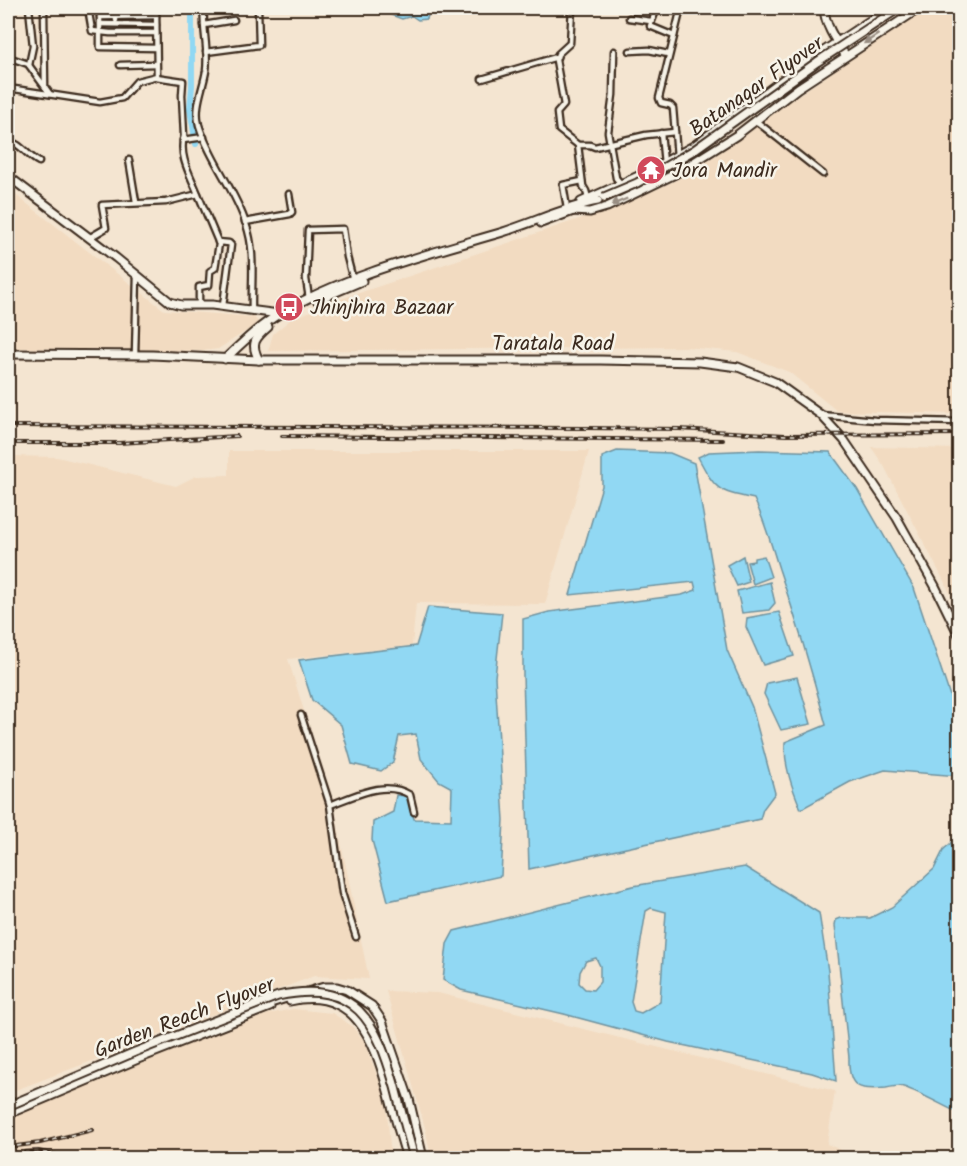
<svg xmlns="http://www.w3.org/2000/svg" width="967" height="1166" font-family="Kalam,sans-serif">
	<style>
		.built { fill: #f2dbc1 }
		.water { fill: #91d8f3; stroke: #6f929e; stroke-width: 1.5; fill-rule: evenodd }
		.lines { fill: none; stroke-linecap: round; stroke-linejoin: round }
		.canal { stroke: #91d8f3; stroke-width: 6 }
		.street-casing { stroke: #3b2a1e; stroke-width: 9 }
		.secondary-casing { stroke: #3b2a1e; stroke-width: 11 }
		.street { stroke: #f7f3e8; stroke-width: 4.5 }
		.secondary { stroke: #f7f3e8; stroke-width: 7 }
		.rail-casing { stroke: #3b2a1e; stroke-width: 4 }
		.rail { stroke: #f7f3e8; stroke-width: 1.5; stroke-dasharray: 4.5; stroke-linecap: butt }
		.secondary-bridge-casing { stroke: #3b2a1e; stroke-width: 11; stroke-linecap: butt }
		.secondary-bridge { stroke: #f7f3e8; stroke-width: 7 }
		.oneway { fill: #998e83 }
		.labels { text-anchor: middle; stroke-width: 5; stroke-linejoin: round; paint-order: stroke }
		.street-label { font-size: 21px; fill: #3b2a1e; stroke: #f7f3e8 }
		.poi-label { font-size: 21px; fill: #3b2a1e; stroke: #f7f3e8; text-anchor: start }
	</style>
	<rect width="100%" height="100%" fill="#f4e5d1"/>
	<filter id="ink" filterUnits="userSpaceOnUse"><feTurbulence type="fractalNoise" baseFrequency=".0167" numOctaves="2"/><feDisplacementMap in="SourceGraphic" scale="12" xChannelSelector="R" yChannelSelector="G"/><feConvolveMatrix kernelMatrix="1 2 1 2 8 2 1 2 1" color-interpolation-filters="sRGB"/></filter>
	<g filter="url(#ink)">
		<!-- built -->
		<g class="built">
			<path d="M927 8H959V414L837 411 789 372 737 352 686 347 268 351 273 334 290 320 329 303 624 204 690 174 787 103Z"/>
			<path d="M8 189 164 310 254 317 259 323 218 349 203 351 8 348Z"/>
			<path d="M871 447 959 449V610L884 466Z"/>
			<path d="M229 451H589L545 604 416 603 412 646 288 659 333 804 369 979 314 976 8 1093V456L57 457 176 486 196 476 229 475Z"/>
			<path d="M386 991 438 993 835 1091 827 1144 859 1158H431L426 1131Z"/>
			<path d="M293 1009 332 1013 352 1026 364 1041 386 1099 391 1158H8V1111L268 1014Z"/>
		</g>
		<!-- water -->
		<g class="water">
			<path d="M390 8H430L427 19 418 20 412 16 402 19 391 15Z"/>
			<path d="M759 450 830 452 857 489 914 588 959 723V776L885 770 850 782 801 809C792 788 784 766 785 742L826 725C812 672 797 621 779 569 771 544 766 524 754 499 717 491 716 491 698 457L709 452Z"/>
			<path d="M617 451 670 453 694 463 727 650 752 707 775 793 763 809 760 819 529 869 523 675V619L549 612 682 595 696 590 694 582 570 595 602 486V457Z"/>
			<path d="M743 556 749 582 737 586 727 565Z"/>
			<path d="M764 556 771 577 753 584 747 562 754 561V558Z"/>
			<path d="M770 582 775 603 769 610 742 613 737 591Z"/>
			<path d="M428 607 502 613 495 677 504 820 501 876 388 901 372 840 373 822 393 812 396 795 407 796 414 819 451 820 452 788 439 781 421 759 416 734 399 736 393 762 381 771 352 764 341 725 312 700 299 660 416 646Z"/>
			<path d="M779 612 794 656 763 665 746 627 747 618Z"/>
			<path d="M797 677 811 724 781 730 764 694 767 683Z"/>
			<path d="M959 830V1113C945 1107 914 1089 900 1086 896 1086 891 1087 886 1088 859 1091 848 1088 849 1058L835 925 836 920 841 918H870L892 907 934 869 944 849 950 844Z"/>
			<path d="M745 867 819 913 828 971 836 1081 812 1073 668 1042 564 1014 461 990 443 980 447 944 454 931 633 886ZM651 908 666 912 660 1002 641 1013 634 1011 631 1002 646 911ZM596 958 600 966V982L593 990 585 989 579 983 580 972 586 961Z"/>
		</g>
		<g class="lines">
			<!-- canal -->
			<path class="canal" d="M192 8V86L190 109 196 144"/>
			<!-- street casing -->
			<g class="street-casing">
				<g id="street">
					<path d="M29 8 33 46 29 65"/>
					<path d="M88 8 92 31 110 33H156"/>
					<path d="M100 8V47L156 48"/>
					<path d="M204 8C202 29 209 50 206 71 203 89 194 107 199 125 210 161 235 189 246 224 256 252 251 281 252 310"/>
					<path d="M572 8 570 43 558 54 556 60 564 105 557 113 559 130 578 145H590L595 147 646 135 675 132"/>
					<path d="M657 8 650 26 674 36"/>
					<path d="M44 10 45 87"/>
					<path d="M100 17 156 16"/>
					<path d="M629 18 651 21"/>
					<path d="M116 20V8"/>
					<path d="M100 24 156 25"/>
					<path d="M204 25 234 20"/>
					<path d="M614 51 613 95 608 132 616 178 621 184"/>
					<path d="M630 51 649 50 668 54"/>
					<path d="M206 52 259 45 258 8"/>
					<path d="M8 57 28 64 50 94"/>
					<path d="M120 65 156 64"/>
					<path d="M156 77 183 81 182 95 184 136C178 156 191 176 198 194"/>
					<path d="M482 79 557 57"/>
					<path d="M8 88 100 102 122 98 137 81 157 76 156 8"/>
					<path d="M756 121 823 174"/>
					<path d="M661 133 664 163"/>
					<path d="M183 140 204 137"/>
					<path d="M8 141C21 143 27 156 39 162"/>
					<path d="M578 145 583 186 586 191 588 198"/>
					<path d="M677 156 673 108 670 105 661 103 659 98 681 8"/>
					<path d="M129 160 136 202"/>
					<path d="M567 208 563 185 582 181"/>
					<path d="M245 222 290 214 292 212 289 194"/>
					<path d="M89 238 106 228 102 205 166 202 198 194 219 244 215 268 210 271 209 285 199 287V305"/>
					<path d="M218 242 229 243 231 245 223 306"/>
					<path d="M309 298 306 279 308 230 343 229 347 257 353 280"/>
					<path d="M135 355 137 275"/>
					<path d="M821 415 875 420 960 422"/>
					<path d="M301 715 330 805 342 893 356 937"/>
					<path d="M330 805C355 796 385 779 410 795L414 812"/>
				</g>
			</g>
			<!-- secondary casing -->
			<g class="secondary-casing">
				<g id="secondary">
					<path d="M824 8C825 26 836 41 846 56"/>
					<path d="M8 176 116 258 170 302 181 305H212L279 314"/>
					<path d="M581 202 645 173 695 145 801 66 889 8"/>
					<path d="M572 211 590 212 607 207 675 174 737 135 798 88 920 8"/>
					<path d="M541 223 576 210"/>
					<path d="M317 300 362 281"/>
					<path d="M8 354 152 355 259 360H600L700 362 738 367 775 382 821 415 844 440 897 518 935 586 960 637"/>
					<path d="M225 359C242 343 260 325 281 313 344 275 432 253 503 232 535 222 565 207 598 201"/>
					<path d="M259 360C250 344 255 338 268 327"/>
					<path d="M307 992 324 987H337L347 990 372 1006 382 1021 409 1099 423 1158"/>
					<path d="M290 1001C355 986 374 1040 388 1091 394 1114 400 1136 407 1158"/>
					<path d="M258 1007 293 996"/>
					<path d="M8 1114 138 1059 270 1007"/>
				</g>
			</g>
			<!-- street -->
			<use href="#street" class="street"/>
			<!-- secondary -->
			<use href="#secondary" class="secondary"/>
			<!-- rail casing -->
			<g class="rail-casing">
				<g id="rail">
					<path d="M8 426 587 428 679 429 785 435 960 434"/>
					<path d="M282 436 723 440"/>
					<path d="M8 443H119L237 436"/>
					<path d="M8 1147 40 1143 92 1130"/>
					<path d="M25 1152 38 1151 71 1158"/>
					<path d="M8 1157 34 1156"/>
				</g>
			</g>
			<!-- rail -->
			<use href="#rail" class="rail"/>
			<!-- secondary-bridge casing -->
			<g class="secondary-bridge-casing">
				<g id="secondary-bridge">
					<path d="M604 197 637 183 694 150 817 62 899 8"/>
					<path d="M8 1106 135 1052 278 996C356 979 376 1021 395 1087 401 1111 408 1135 414 1158"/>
				</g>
			</g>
			<!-- secondary-bridge -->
			<use href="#secondary-bridge" class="secondary-bridge"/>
		</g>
		<!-- one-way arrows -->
		<defs><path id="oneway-solid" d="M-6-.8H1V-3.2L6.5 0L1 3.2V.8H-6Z" transform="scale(1.5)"/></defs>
		<g class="oneway">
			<use href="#oneway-solid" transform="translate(871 39) rotate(147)"/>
			<use href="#oneway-solid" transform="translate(619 202) rotate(157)"/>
		</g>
	</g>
	<!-- icons -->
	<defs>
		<g id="temple-disc" transform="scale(1.5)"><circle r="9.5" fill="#d1495b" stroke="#f7f3e8"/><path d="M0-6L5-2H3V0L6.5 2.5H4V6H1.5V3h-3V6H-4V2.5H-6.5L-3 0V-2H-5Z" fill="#fff"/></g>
		<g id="bus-disc" transform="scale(1.5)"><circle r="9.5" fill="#d1495b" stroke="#f7f3e8"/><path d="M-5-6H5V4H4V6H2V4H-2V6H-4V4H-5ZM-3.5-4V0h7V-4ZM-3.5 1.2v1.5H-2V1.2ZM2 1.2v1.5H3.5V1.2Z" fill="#fff"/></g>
	</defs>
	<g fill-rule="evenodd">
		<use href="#temple-disc" x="651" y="170"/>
		<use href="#bus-disc" x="289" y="307"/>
	</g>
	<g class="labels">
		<!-- street labels -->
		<g class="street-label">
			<text transform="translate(756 86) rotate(-35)" y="7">Batanagar Flyover</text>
			<text x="553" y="350">Taratala Road</text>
			<text transform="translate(184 1017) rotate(-21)" y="7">Garden Reach Flyover</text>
		</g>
		<!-- poi labels -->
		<g class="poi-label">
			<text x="672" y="177">Jora Mandir</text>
			<text x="310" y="314">Jhinjhira Bazaar</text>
		</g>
	</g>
	<!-- margin -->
	<rect width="967" height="1166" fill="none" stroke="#f7f3e8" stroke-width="30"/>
	<rect x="15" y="15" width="937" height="1136" fill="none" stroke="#3b2a1e" stroke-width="2" filter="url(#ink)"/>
</svg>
